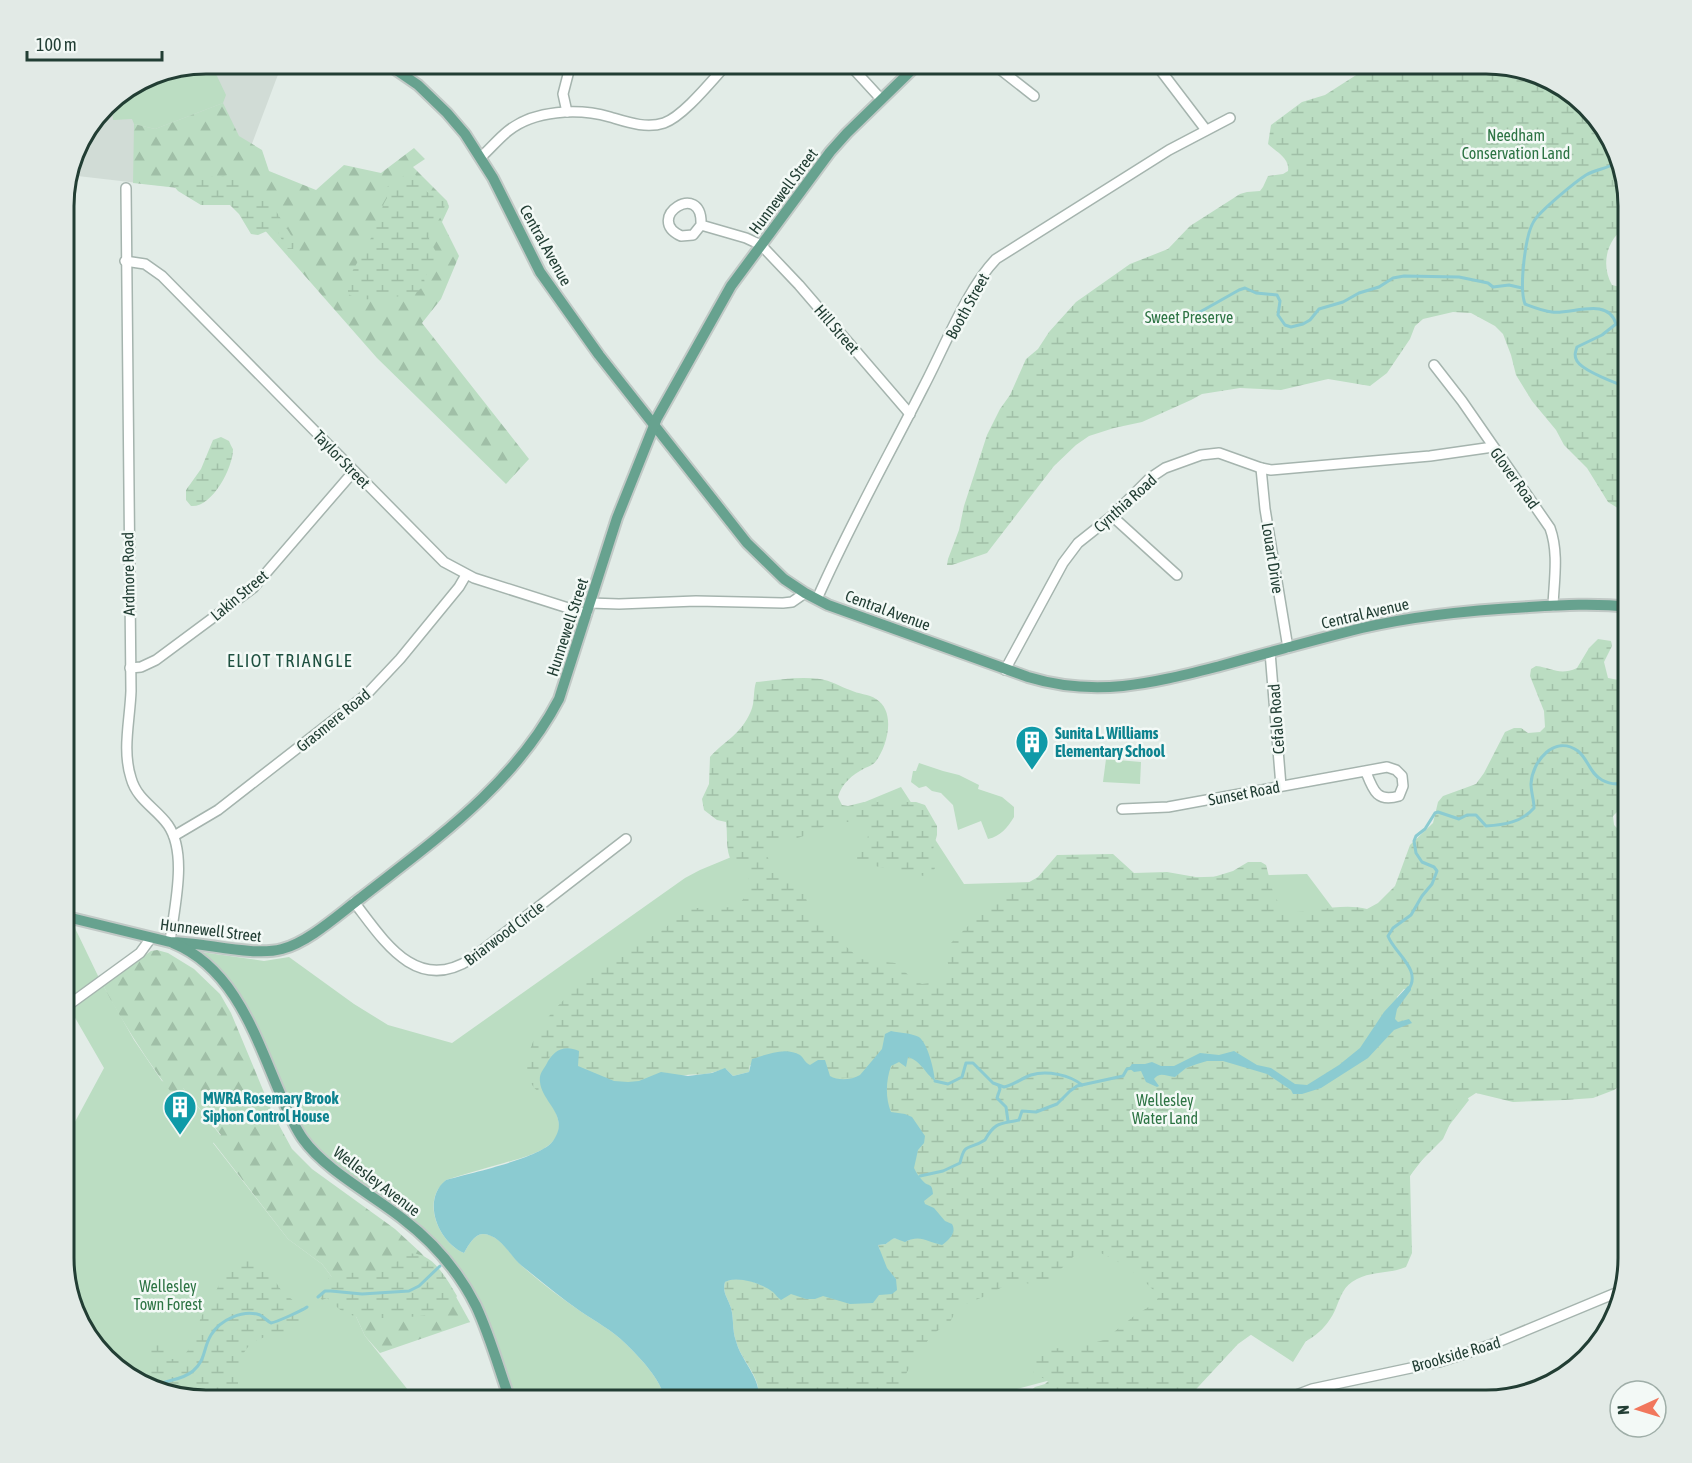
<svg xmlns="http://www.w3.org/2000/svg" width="1692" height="1463" font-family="'Asap Condensed',sans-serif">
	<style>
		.built { fill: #d1dcd6 }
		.green { fill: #bbddc2 }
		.forest { fill: url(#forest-firs) }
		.wetland { fill: url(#wetland-marsh); fill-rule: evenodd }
		.water { fill: #8bcbd1 }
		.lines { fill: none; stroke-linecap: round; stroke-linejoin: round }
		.stream { stroke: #8bcbd1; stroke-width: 3 }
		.minor-casing { stroke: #a5b4ae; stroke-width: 12 }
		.major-casing { stroke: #c1c9c6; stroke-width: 14 }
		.minor { stroke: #fff; stroke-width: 9 }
		.major { stroke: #67a28f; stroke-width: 10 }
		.labels { text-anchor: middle; stroke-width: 5; stroke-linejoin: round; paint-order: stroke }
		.park-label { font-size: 16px; fill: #2d7444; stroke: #f3f9f6 }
		.street-label { font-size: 16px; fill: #223e34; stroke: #f3f9f6 }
		.culture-label { font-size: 16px; font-weight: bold; fill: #0d838f; stroke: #f3f9f6; text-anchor: start }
		.neighbourhood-label { font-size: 18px; letter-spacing: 1.5px; fill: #1e5040; stroke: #f3f9f6 }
		.rim { fill: none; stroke: #223e34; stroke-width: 3 }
	</style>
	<defs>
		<pattern id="forest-firs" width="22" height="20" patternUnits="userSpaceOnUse" patternTransform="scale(1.5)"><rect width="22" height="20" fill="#bbddc2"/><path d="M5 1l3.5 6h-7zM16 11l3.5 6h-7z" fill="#a0bfa7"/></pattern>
		<pattern id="wetland-marsh" width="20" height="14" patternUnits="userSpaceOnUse" patternTransform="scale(1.5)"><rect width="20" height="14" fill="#bbddc2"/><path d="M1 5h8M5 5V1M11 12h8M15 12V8" fill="none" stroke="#a0bfa7"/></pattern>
	</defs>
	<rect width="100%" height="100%" fill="#e2ece7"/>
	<!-- built -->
	<path class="built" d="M205 63 282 64 233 194 69 175 78 142 111 99 151 74Z"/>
	<!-- green -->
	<g class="green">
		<path d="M205 63 217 76 226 95 223 103 155 129 134 124 132 119 113 120 111 98 151 74Z"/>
		<path d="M1106 759 1141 762 1140 784 1103 782Z"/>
		<path d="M919 763 943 771 959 775 979 785 978 789 1002 797 1014 807V817C1007 828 1001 836 988 839L981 821 958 830 953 805 941 793 932 791 926 786 919 788 911 782 913 771H916Z"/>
		<path d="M901 787 964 884 1307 874 1358 942 1469 1100 1401 1187 1293 1362 1242 1329 976 1400H759L755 1284 763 1287 921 1237 802 1057 546 1097C580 1141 541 1153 504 1163 485 1168 465 1174 446 1180 443 1184 439 1187 437 1191 426 1213 443 1244 464 1253 468 1246 474 1234 483 1234 501 1235 510 1255 522 1266 540 1282 560 1297 580 1311 596 1322 612 1330 626 1344 640 1358 661 1379 665 1400H516L505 1374 447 1259 311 1150 218 969 201 952 264 961 289 957 354 1004 388 1025 452 1043 685 878 700 870Z"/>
		<path d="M63 923 74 926 99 978 68 998 65 992 63 993Z"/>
		<path d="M103 985 134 1040 162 1081 183 1088 221 1136 213 1143 288 1239 322 1264 347 1297 365 1336 416 1400H205L151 1389 111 1365 78 1320 69 1288 73 1241 63 1209V1144L104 1068 70 1009Z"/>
	</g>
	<!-- forest -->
	<g class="forest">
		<path d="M223 103 239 136 262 150 269 171 316 190 344 165 381 173 414 148 425 159 413 167 447 201 449 207 442 222 459 256 441 299 422 323 529 459 506 484 377 358 233 194 133 183 134 124 155 129Z"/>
		<path d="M157 950 168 953 194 969 220 994 231 1013 273 1114 292 1149 312 1169 395 1229 421 1253 450 1286 470 1322 380 1353 365 1336 347 1297 322 1264 288 1239 213 1142 221 1135 183 1088 173 1095C147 1060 123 1024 103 985L151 951Z"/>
	</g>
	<!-- wetland -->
	<g class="wetland">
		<path d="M1375 63H1487L1541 74 1581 98 1618 150 1629 205V225C1607 237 1600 264 1612 285L1620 287 1629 292V515L1608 502 1587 468 1564 445 1556 430 1532 401 1516 375 1511 355 1503 334 1495 326 1471 313 1453 312 1423 319 1415 326 1410 339 1387 373 1370 386 1328 379 1281 390 1240 388 1202 394 1191 400 1142 422 1114 428 1089 436 1076 445 1054 466 987 553 952 565H947L948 559 959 530 964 506 987 435 1000 409 1010 395 1026 359 1038 349 1049 332 1076 302 1130 264 1168 249 1190 226 1240 194 1247 192 1260 191 1263 187 1268 176 1283 174 1288 171C1290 158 1276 152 1268 144L1271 125 1302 102 1325 95Z"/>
		<path d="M414 173 427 192 445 202C445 216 432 226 429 239L437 254 438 260 424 278 425 285 413 295 360 300 348 294V279L370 240 380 218 383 205 387 198V187L405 175Z"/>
		<path d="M228 175 249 183 271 203 294 240 295 245 293 249H288C281 243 281 233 274 228L258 235 251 234 239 214 230 205H201L178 191 172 184 175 180 186 178 210 176 217 178Z"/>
		<path d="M221 437 229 441C230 443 232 448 233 449 233 468 212 508 191 506L186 500V490L201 469 213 440Z"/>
		<path d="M1598 639 1611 641 1612 646 1604 662 1608 678 1629 682V809L1617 812 1613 816 1614 825 1629 840V1079L1614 1090 1593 1098 1565 1100 1513 1102 1476 1093 1459 1104 1443 1139 1417 1165 1410 1176 1412 1253 1406 1267C1390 1274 1372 1271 1357 1279 1343 1286 1341 1296 1336 1308 1326 1332 1300 1353 1273 1344 1266 1341 1260 1337 1252 1334L1238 1344 1186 1400H1020L1035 1387 1045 1384 1048 1381 1034 1373 1031 1365 1036 1357 1051 1349 1085 1345 1104 1340 1134 1316 1155 1303 1159 1296C1139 1274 1112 1253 1082 1248L1051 1279 1042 1284 1034 1285 1018 1281 1011 1282 988 1295 958 1307 950 1322 933 1334 918 1353 891 1400H759C762 1377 741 1361 736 1341 732 1330 734 1319 731 1308 728 1298 722 1293 725 1282 738 1274 766 1284 775 1295L791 1294 806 1299H815L823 1296 850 1304 873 1303 896 1279 887 1268 878 1245 886 1244 892 1238 907 1241C919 1233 930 1243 942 1245 949 1240 957 1233 952 1225L945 1221 934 1208 925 1204 924 1201 929 1198 933 1191C930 1183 919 1179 914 1168L918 1150 925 1139V1136L905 1114H894C884 1106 885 1070 895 1063H900L906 1067 908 1057C923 1063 923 1072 935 1080L934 1069 919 1038 910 1034 888 1032 884 1038 883 1049 860 1075C854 1079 851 1077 845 1078 829 1080 828 1073 818 1060L810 1065H807C795 1046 765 1049 750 1063L749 1072 733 1076 725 1068C700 1079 690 1073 665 1072 655 1072 649 1079 639 1081 619 1086 599 1076 581 1069L578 1066 579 1060 572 1049C545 1049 534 1074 546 1097 527 1087 524 1070 530 1050 543 1008 596 971 632 948 642 941 654 936 664 929 671 923 676 914 684 911 701 904 724 912 738 904 746 900 748 887 749 879 745 870 737 869 732 862 725 851 728 834 726 822L717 820 704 810 702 799 709 784 710 757C726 739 740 736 751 711 755 702 753 691 756 682 777 680 799 676 820 679 830 680 841 687 850 690 858 694 869 694 876 699 896 711 888 745 876 761 873 765 870 766 865 768 852 775 842 783 838 797L842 805 848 806 864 802H916L925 805 937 826V835L932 853 935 868 931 875 924 876 875 866H863L859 863 857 858 859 851 867 844 868 834 863 825C831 814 821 833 793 839 787 841 779 840 773 841 764 853 768 863 776 875L796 884 805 895 811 915 860 959 895 963 914 980 922 984 934 982 944 975 948 964 947 954 949 945 972 922 1012 892 1038 877 1057 855 1113 854 1134 873 1167 872 1207 879 1233 871 1248 862H1261L1266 865 1273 892 1278 902 1286 912C1313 913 1341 902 1367 909L1378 903 1395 886 1410 845 1433 823 1438 802 1443 796 1476 784 1484 773 1505 732 1514 728H1521L1528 733 1540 732 1545 727 1544 711 1530 676 1531 669 1536 666C1553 668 1559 676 1577 668L1589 648ZM1404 989 1410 990 1397 1009 1395 1019 1398 1022 1406 1019 1410 1024H1405L1394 1030 1363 1063 1321 1088 1302 1094H1293L1292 1090 1267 1074 1226 1061H1207L1186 1068 1175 1077C1168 1075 1161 1073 1154 1078L1155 1082 1153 1086 1146 1082 1141 1071 1132 1064H1145L1152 1062 1161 1066H1174L1186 1059 1193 1058 1197 1054 1208 1053 1223 1055 1231 1051 1241 1054 1263 1067 1271 1068 1295 1084 1307 1085 1339 1065 1360 1048 1384 1012Z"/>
		<path d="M407 1254C432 1250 446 1278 457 1296 454 1302 447 1309 440 1312 425 1318 371 1320 355 1316 341 1313 337 1307 327 1298L322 1300 318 1294C321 1290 323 1284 326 1281 337 1268 357 1275 372 1272 383 1269 398 1262 407 1254Z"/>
		<path d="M249 1257 254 1260 260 1268 273 1278 281 1290 304 1310V1319L298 1330 273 1334 257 1340 248 1347 240 1358 238 1384 235 1397C224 1405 165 1395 151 1389 145 1387 140 1382 135 1379L148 1375 154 1368 147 1355 149 1349 160 1343 165 1345V1359H174L183 1356 191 1347 201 1317 222 1280 241 1259Z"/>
	</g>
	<!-- water -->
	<g class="water">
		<path d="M1408 986 1411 987V990L1397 1009 1395 1019 1398 1022 1409 1019 1412 1023 1394 1030 1368 1058 1321 1088 1302 1094H1293L1291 1090 1267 1074 1223 1061H1207L1197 1064 1186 1068 1175 1077C1167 1077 1160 1071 1154 1079L1159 1086 1157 1087 1146 1082 1141 1071 1134 1072 1129 1068 1132 1064H1145L1152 1062 1161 1066H1174L1200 1053 1219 1055 1234 1051 1257 1065 1271 1068 1295 1084 1307 1085 1339 1065 1360 1048 1384 1012Z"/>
		<path d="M891 1031C900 1033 911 1033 919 1037 928 1044 934 1070 935 1081 924 1072 922 1062 908 1057L906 1067 899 1062 891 1066C886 1080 885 1098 891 1112L905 1114 912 1117 925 1136 924 1143 918 1150 914 1168C916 1172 919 1177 922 1180 928 1188 932 1181 933 1194L924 1201 925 1204 934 1208 945 1221 952 1224C957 1233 949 1240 942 1245 926 1242 921 1234 905 1242 892 1238 896 1236 886 1244L878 1245 887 1268 896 1279 897 1290 892 1294 879 1295 873 1303 850 1304 823 1296 815 1299H806L791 1294 781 1300C778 1298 776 1295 773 1292 763 1284 737 1275 725 1282 722 1293 728 1298 731 1308 734 1319 732 1330 736 1341 741 1361 761 1377 759 1400H665C661 1379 640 1358 626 1344 612 1330 596 1322 580 1311 560 1297 541 1281 522 1266 510 1256 501 1235 483 1234 474 1234 468 1246 464 1253 438 1242 421 1200 446 1180 470 1173 541 1158 553 1141 571 1116 542 1103 540 1082 539 1075 542 1071 546 1065 553 1051 563 1044 579 1051L578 1066 614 1081 628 1082 639 1081 661 1072 688 1076 712 1073 725 1068 733 1076 749 1072 752 1059C766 1055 785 1046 800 1055 804 1058 805 1063 810 1065L818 1060H825L830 1076C838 1081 852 1080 860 1075L882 1049 885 1034Z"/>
	</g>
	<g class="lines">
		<!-- stream -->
		<g class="stream">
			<path d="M1172 318 1200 312 1239 290 1245 288 1256 293 1277 295 1280 301 1278 315 1285 325 1291 327 1303 324 1310 320 1319 309 1343 302 1359 293 1379 287 1393 278 1404 276 1459 277 1488 283 1493 287 1509 285 1522 288"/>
			<path d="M1616 324C1608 296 1571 315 1552 312 1543 311 1533 307 1525 304 1519 288 1525 235 1534 221 1540 211 1575 182 1586 175 1598 168 1610 169 1620 160"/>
			<path d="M1629 388C1618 384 1583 371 1577 361 1574 356 1575 353 1577 347L1602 335 1616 324 1629 321"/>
			<path d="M1408 990C1423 970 1394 953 1388 936L1393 928 1411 915 1422 896 1432 884 1437 871 1434 867 1422 862 1416 853 1414 841 1416 836 1425 829 1435 813 1438 812 1459 819 1467 815H1476L1486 826C1504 825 1522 822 1534 808 1534 800 1531 792 1531 784 1532 761 1555 734 1578 751 1588 759 1590 774 1602 780 1611 785 1620 785 1629 781"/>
			<path d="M935 1081 948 1084 962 1077 966 1063H973L993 1083 1004 1087C1014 1085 1022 1078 1031 1075 1047 1070 1070 1075 1082 1085"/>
			<path d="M999 1086 1000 1089 997 1098 1006 1107 1008 1121"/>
			<path d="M920 1176 943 1171 960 1163C965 1141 968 1151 985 1140 995 1121 1002 1124 1019 1120L1022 1111 1036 1112 1057 1104 1070 1091 1077 1086 1123 1076 1127 1069 1132 1068"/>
			<path d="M318 1297 325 1291H331L362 1294 409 1291 419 1286 440 1266"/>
			<path d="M150 1389C163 1379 180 1382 193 1371 206 1360 203 1348 211 1335 220 1320 243 1309 260 1315 264 1317 267 1321 271 1323 277 1322 303 1310 307 1307"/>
		</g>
		<!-- minor casing -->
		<g class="minor-casing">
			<g id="minor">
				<path d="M848 63 881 99"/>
				<path d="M992 63 1034 96"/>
				<path d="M1155 63 1206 130"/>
				<path d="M567 112 563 94 571 63"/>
				<path d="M481 157C490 149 498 139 508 131 534 110 578 108 610 117 627 122 646 129 664 123 684 116 713 79 728 63"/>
				<path d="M126 188 131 691C130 720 122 750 131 778 137 800 156 808 168 825 188 854 174 908 170 942"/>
				<path d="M701 225 693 235 681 236C643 218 703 179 701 225L746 238 761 245 799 285 910 414"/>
				<path d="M125 261 145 264 162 276 444 562 474 578 587 614"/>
				<path d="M1434 365 1462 401 1550 528C1559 553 1554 580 1553 606"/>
				<path d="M1261 468 1265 509 1288 648"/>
				<path d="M1112 516 1177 575"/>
				<path d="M817 599C849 526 888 457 924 386 944 348 967 289 996 259L1169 150 1230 118"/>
				<path d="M590 603 619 604 696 601 783 603 792 602 805 593"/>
				<path d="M1270 652 1281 786"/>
				<path d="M130 668 141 667 156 660 253 588 354 471"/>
				<path d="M1005 670 1063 563 1078 543 1112 516 1150 478 1165 468 1201 455 1219 453 1261 468 1271 470 1430 456 1493 447"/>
				<path d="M1122 809 1168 807 1387 767 1396 770 1402 776 1403 786 1399 796C1377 803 1373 790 1366 772"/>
				<path d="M174 836 218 810 367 694 400 659 459 587 466 575"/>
				<path d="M354 902C384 941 416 994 471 959L626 839"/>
				<path d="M63 1009 140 953 151 938"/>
				<path d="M1283 1400 1312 1389 1439 1362 1467 1353 1493 1344 1623 1290"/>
			</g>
		</g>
		<!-- major casing -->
		<g class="major-casing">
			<g id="major">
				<path d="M386 63 418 85 447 113 465 134 493 178 540 272 599 355 747 543 784 579 805 593 828 605 1028 677C1097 698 1153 683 1220 666 1267 653 1314 640 1362 628 1417 615 1472 610 1529 607 1562 605 1596 603 1629 607"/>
				<path d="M63 916 170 942C203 942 253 957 282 949 309 942 339 914 362 897 436 839 514 785 559 699L617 518 657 418 731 286 830 152 847 133 919 63"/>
				<path d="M173 943C234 968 255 1035 279 1091 286 1107 293 1125 303 1139 325 1170 373 1195 403 1219 433 1242 459 1272 476 1306 490 1336 499 1369 510 1400"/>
			</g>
		</g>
		<!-- minor -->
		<use href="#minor" class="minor"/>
		<!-- major -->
		<use href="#major" class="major"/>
	</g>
	<!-- icons -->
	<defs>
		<g id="building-pin" transform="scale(1.725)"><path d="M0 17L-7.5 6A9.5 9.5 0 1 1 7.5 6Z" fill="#0f9aa8" stroke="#f3f9f6"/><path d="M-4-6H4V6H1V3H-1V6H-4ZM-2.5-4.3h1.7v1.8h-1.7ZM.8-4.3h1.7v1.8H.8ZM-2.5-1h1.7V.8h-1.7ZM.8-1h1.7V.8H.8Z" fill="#fff"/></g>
	</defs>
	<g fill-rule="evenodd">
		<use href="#building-pin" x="1032" y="742"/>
		<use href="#building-pin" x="180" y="1107"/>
	</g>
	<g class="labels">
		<!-- park labels -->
		<g class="park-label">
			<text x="1516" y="141">Needham<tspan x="1516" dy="18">Conservation Land</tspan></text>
			<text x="1189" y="323">Sweet Preserve</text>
			<text x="1165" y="1106">Wellesley<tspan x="1165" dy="18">Water Land</tspan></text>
			<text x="168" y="1292">Wellesley<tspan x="168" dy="18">Town Forest</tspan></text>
		</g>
		<!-- street labels -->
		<g class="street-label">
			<text transform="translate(783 191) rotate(-53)" y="6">Hunnewell Street</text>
			<text transform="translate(546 245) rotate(61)" y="6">Central Avenue</text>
			<text transform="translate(967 306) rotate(-61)" y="6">Booth Street</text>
			<text transform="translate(837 329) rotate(49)" y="6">Hill Street</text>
			<text transform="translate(342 459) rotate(46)" y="6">Taylor Street</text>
			<text transform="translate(1515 478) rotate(54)" y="6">Glover Road</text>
			<text transform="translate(1125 503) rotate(-42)" y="6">Cynthia Road</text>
			<text transform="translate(1273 558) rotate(81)" y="6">Louart Drive</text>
			<text transform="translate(128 574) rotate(-91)" y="6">Ardmore Road</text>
			<text transform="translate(239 595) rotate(-40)" y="6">Lakin Street</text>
			<text transform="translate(888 610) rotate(20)" y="6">Central Avenue</text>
			<text transform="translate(1365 613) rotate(-13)" y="6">Central Avenue</text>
			<text transform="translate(567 627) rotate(-72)" y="6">Hunnewell Street</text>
			<text transform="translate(1276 719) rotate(-94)" y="6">Cefalo Road</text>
			<text transform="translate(333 720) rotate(-39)" y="6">Grasmere Road</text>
			<text transform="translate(1244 793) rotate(-11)" y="6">Sunset Road</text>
			<text transform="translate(211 930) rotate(7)" y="6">Hunnewell Street</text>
			<text transform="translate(504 933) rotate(-37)" y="6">Briarwood Circle</text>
			<text transform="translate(377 1181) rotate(37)" y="6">Wellesley Avenue</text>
			<text transform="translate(1456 1354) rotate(-16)" y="6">Brookside Road</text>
		</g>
		<!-- culture labels -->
		<g class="culture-label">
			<text x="1055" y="739">Sunita L. Williams<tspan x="1055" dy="18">Elementary School</tspan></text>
			<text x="203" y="1104">MWRA Rosemary Brook<tspan x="203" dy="18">Siphon Control House</tspan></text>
		</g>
		<!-- neighbourhood labels -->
		<g class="neighbourhood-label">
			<text x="290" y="667">ELIOT TRIANGLE</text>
		</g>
	</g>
	<!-- crop -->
	<path d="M0 0H1692V1463H0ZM206 74H1486A132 132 0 0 1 1618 206V1258A132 132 0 0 1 1486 1390H206A132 132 0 0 1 74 1258V206A132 132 0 0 1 206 74Z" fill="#e2eae6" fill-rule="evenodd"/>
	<path class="rim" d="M206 74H1486A132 132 0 0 1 1618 206V1258A132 132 0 0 1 1486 1390H206A132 132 0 0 1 74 1258V206A132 132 0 0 1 206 74Z"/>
	<!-- north arrow -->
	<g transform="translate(1638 1409) rotate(266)"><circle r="28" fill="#f3f9f6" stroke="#9faea8" stroke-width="1.5"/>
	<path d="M0-4.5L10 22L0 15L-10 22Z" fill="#f1775c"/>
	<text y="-9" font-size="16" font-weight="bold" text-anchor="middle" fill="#223e34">N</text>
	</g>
	<!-- scale -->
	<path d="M27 51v9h135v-9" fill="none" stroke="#223e34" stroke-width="3"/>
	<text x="36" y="51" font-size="18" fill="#223e34" stroke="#f3f9f6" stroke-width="4.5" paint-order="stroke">100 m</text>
</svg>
